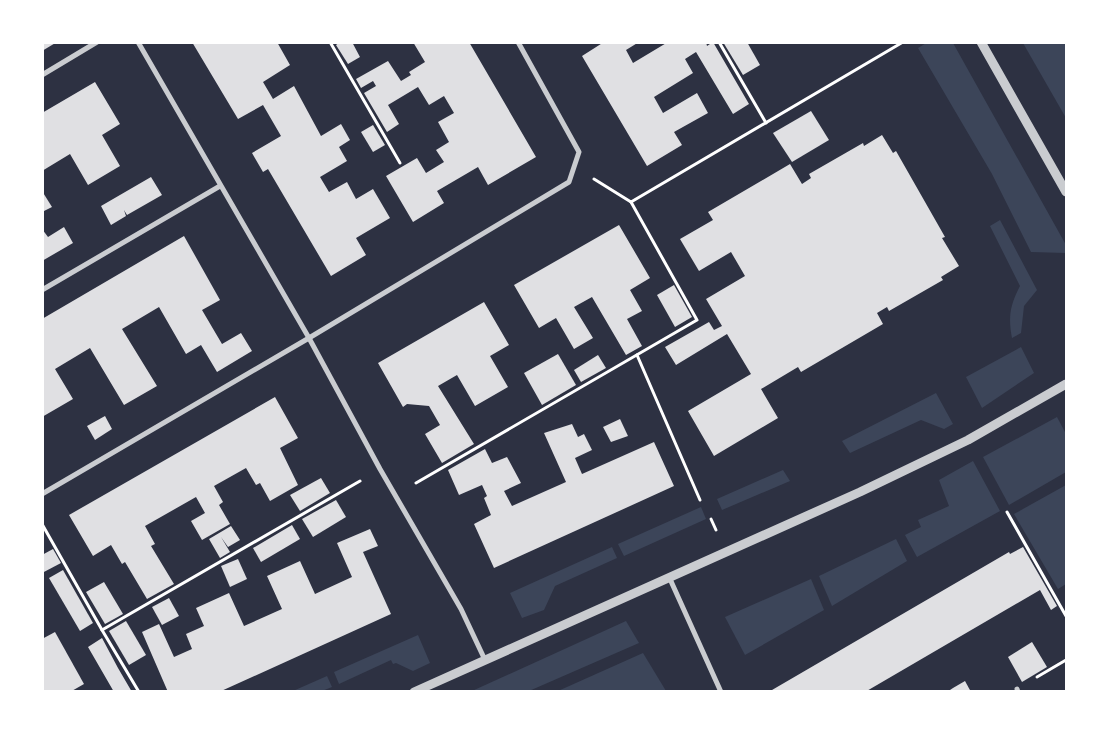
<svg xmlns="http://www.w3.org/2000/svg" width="1109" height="734" font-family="'Space Grotesk',sans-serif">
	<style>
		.green { fill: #3c4559 }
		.building { fill: #e0e0e3 }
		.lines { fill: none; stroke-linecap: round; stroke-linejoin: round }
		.path { stroke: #fff; stroke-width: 3 }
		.minor { stroke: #caccd0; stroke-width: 5 }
		.tertiary { stroke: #caccd0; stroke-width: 9 }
	</style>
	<rect width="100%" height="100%" fill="#2d3142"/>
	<!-- green -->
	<g class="green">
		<path d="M928 42 953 43 1066 245V253L1031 252 992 174 918 48Z"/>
		<path d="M1023 43H1066V118Z"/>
		<path d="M1000 220 1037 290 1024 306 1021 333 1012 338C1008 317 1010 305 1020 286L990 226Z"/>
		<path d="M1021 347 1034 373 982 408 966 377Z"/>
		<path d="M936 393 953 424 944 429 921 420 850 453 842 441Z"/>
		<path d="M1057 417 1066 434V472L1009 505 983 457Z"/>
		<path d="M973 461 1000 511 917 557 905 535 921 527 918 520 949 506 939 480Z"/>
		<path d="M783 470 790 481 722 510 717 499Z"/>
		<path d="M1066 485V584L1058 589 1014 514Z"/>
		<path d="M701 507 706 519 624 556 618 544Z"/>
		<path d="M896 539 907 561 832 606 819 576Z"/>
		<path d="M612 547 617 558 555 586 544 610 522 618 510 593Z"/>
		<path d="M811 579 824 610 745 655 725 617Z"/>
		<path d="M626 621 639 643 529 691H472Z"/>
		<path d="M418 635 430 663 413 671 396 663 393 664 391 660 339 684 334 672Z"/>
		<path d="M643 653 666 691H558Z"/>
		<path d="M327 676 332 687 322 691H293Z"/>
	</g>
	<!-- building -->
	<g class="building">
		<path d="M42 42H57L42 51Z"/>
		<path d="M192 42H277L290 65 263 82 273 99 294 86 321 136 341 124 350 140 339 147 347 161 320 177 329 192 347 182 356 199 373 189 390 218 356 238 366 255 331 276 268 169 263 172 252 153 281 136 263 105 238 119Z"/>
		<path d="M340 42H352L360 57 348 64 336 45Z"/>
		<path d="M413 42H469L536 157 488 185 478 167 437 191 444 203 413 222 386 176 417 158 426 173 444 162 436 150 449 142 438 122 454 113 444 96 429 105 418 87 388 105 399 124 387 132 364 93 376 86 373 81 361 88 356 79 388 61 401 81 411 75 409 72 425 62Z"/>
		<path d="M604 42H639L626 50 633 63 668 42H706L707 46 713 42 749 104 733 114 696 52 685 59 693 73 654 97 663 113 697 93 708 113 674 132 682 145 647 166 582 56Z"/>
		<path d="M723 42H747L760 65 743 75Z"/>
		<path d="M95 82 120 124 102 135 120 166 88 185 70 154 42 171V113Z"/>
		<path d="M811 111 829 140 792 162 773 133Z"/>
		<path d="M373 125 385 145 373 152 361 132Z"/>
		<path d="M882 135 893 153 896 151 945 237 942 238 959 266 941 277 943 280 889 311 887 307 877 313 883 324 801 372 798 367 761 389 778 418 714 456 688 411 751 374 727 334 676 365 665 347 709 322 714 330 722 326 706 299 745 276 731 252 699 271 680 239 713 220 708 212 790 164 802 184 811 178 809 174 863 143 864 146Z"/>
		<path d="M151 177 162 195 127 215 124 210 126 216 111 225 101 206Z"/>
		<path d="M42 191 52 207 42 212Z"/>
		<path d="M619 225 650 278 630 290 642 311 627 319 642 346 626 355 592 297 574 307 593 338 574 349 556 318 539 328 514 285Z"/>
		<path d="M64 227 73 243 42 261V229L48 237Z"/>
		<path d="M184 236 220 300 202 310 222 344 241 333 252 351 217 372 201 345 186 354 159 307 122 329 157 386 124 405 90 348 55 369 73 399 42 417V319Z"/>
		<path d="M674 285 692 317 675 327 657 295Z"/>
		<path d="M484 302 509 345 490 356 508 387 475 406 457 375 438 386 474 444 442 463 425 434 440 425 429 406 407 404 403 407 378 363Z"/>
		<path d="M558 354 576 385 542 405 524 373Z"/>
		<path d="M598 355 606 368 581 382 574 370Z"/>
		<path d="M275 397 298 438 280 448 298 485 270 501 260 483 256 485 246 468 214 486 223 502 219 505 230 524 202 540 191 521 205 513 196 497 145 526 155 544 151 546 174 584 147 599 125 562 122 564 111 545 93 556 69 515Z"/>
		<path d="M105 416 112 429 95 440 87 426Z"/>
		<path d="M620 419 628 436 611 442 603 427Z"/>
		<path d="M572 424 578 437 584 434 592 450 575 458 582 474 654 442 674 486 494 568 474 524 491 515 484 498 487 496 482 485 459 495 448 470 485 449 492 463 507 457 521 483 504 491 512 506 566 482 544 433Z"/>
		<path d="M321 478 330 493 300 511 290 495Z"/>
		<path d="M336 500 346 517 313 537 302 519Z"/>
		<path d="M292 525 300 539 261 562 253 548Z"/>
		<path d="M231 526 240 540 228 547 221 537 230 552 220 558 209 539Z"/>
		<path d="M370 529 378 546 363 552 391 614 219 692H168L142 632 159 624 174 657 192 649 186 634 204 626 196 608 229 593 244 626 282 609 267 576 300 561 315 594 352 577 337 543Z"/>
		<path d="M1023 547 1057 606 1051 610 1040 590 865 692H773L772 690 1009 552 1010 554Z"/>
		<path d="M53 549 61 563 42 573V555Z"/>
		<path d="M238 559 247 579 230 587 221 566Z"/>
		<path d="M63 570 93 623 80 631 49 578Z"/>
		<path d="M104 582 123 614 105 624 86 592Z"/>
		<path d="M169 598 179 616 162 625 152 607Z"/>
		<path d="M126 621 146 655 129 665 109 631Z"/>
		<path d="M55 632 84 684 70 692H42V639Z"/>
		<path d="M102 638 118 668 132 692H114L88 647Z"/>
		<path d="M1032 642 1047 667 1022 682 1008 657Z"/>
		<path d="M965 681 971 692H947L953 688Z"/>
	</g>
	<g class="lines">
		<!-- path -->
		<g class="path">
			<path d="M330 42 400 163"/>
			<path d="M719 42 766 123"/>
			<path d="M594 179 631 202 903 42"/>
			<path d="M637 355 700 500"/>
			<path d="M416 483 697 320 631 202"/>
			<path d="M1007 512 1066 616"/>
			<path d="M711 519 716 530"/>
			<path d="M42 524 102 630"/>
			<path d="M1037 677 1066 660"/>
			<path d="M139 692 102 630 360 481"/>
		</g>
		<!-- minor -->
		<g class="minor">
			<path d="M138 42 309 338 380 469 461 609 485 660"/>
			<path d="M42 75 97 42"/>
			<path d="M42 290 220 186"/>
			<path d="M42 494 309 338 569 182 579 152 518 42"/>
			<path d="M670 579 721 692"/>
			<path d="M1017 689 1018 692"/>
		</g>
		<!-- tertiary -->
		<g class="tertiary">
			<path d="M981 42 1066 192"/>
			<path d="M414 692 860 492 968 440 1066 384"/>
		</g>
	</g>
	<!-- border -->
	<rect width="1109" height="734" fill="none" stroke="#ffffff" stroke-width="88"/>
</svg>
